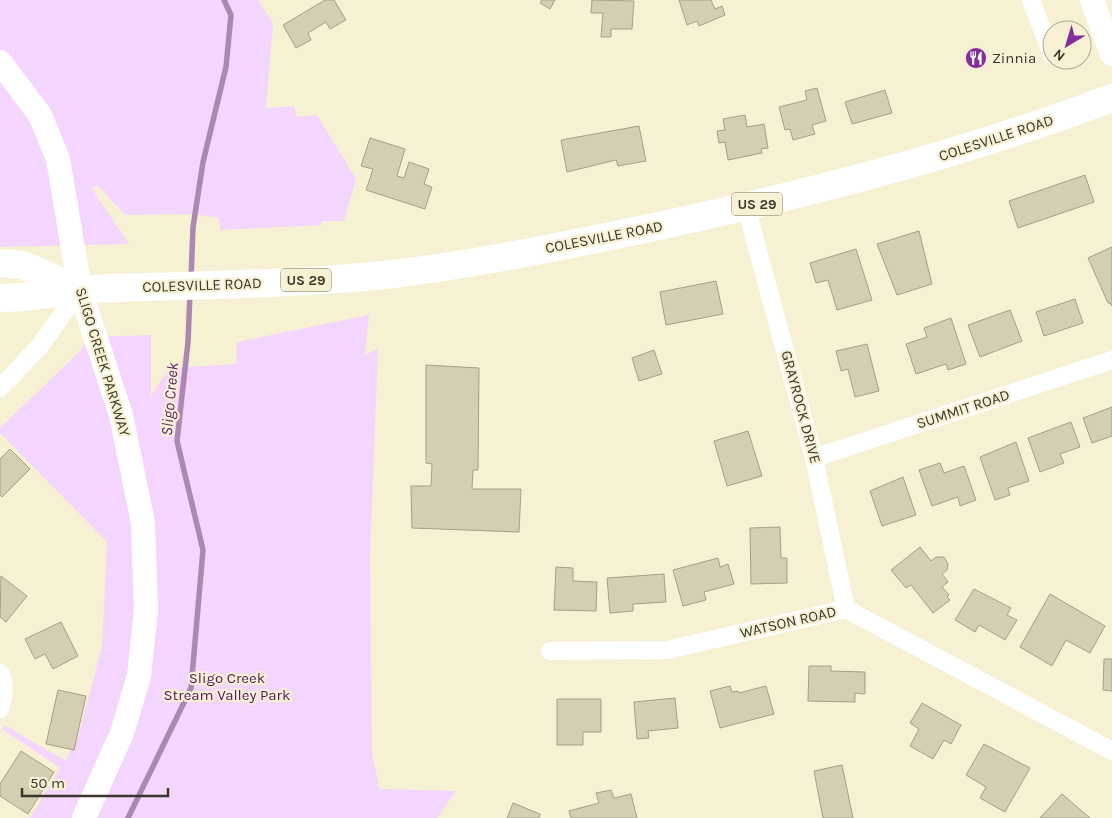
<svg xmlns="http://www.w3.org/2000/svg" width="1112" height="818" font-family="Karla,sans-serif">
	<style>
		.green { fill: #f4d5fe }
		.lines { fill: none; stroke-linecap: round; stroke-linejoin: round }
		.stream { stroke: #aa88b0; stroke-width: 5.5 }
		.building { fill: #d4ceb2; stroke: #a59f84 }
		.street { stroke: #fff; stroke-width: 18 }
		.secondary { stroke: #fff; stroke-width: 24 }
		.highway { stroke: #fff; stroke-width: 28 }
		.labels { text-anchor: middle; stroke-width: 4.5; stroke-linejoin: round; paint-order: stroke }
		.shield { fill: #f7f1d4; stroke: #736f5e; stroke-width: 1 }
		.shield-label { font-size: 14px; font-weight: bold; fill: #3a372c }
		.poi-label { font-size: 15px; fill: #3a372c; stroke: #f7f1d4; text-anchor: start }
		.street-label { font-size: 15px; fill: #3a372c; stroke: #f7f1d4 }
		.park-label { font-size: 15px; fill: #4f155e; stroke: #f7f1d4 }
		.water-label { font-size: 16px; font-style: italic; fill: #5d256d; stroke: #f7f1d4 }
	</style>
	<rect width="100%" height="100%" fill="#f7f1d4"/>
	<!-- green -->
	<g class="green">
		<path d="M0 0H258L273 23 266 108 294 106 297 117 317 115 356 179 344 221H321L322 225 221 230 218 218 194 214 125 215 97 185 92 189 129 244 0 247Z"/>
		<path d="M369 315 365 355 378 349 370 556 372 755 380 789 456 791 437 818H30L60 768 2 729 4 725 65 760 77 740 102 647 107 542 0 433V428L76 355 91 337 151 335V396L169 368 236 364 237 342Z"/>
	</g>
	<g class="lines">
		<!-- stream -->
		<g class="stream">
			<path d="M191 279 193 227 203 162 226 67 231 15 224 0"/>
			<path d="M128 818 191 688 203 550 177 441 188 342 190 293"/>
		</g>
	</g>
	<!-- building -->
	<g class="building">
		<path d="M325 0H334L346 20 330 29 326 22 308 33 311 40 296 48 283 25Z"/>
		<path d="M542 0H555L550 9 540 3Z"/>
		<path d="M592 0 634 1 632 29H611V37H601L603 13H591Z"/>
		<path d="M679 0H711L715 9 722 6 725 15 699 26 697 21 687 25Z"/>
		<path d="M817 88 826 121 812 125 815 134 793 140 790 129 785 130 779 107 807 100 805 91Z"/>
		<path d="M885 90 892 113 852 124 845 102Z"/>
		<path d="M745 115 747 127 764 124 768 148 761 149 762 153 728 160 725 142 719 143 717 131 725 130 723 119Z"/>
		<path d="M639 126 646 161 618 166 616 160 567 172 561 140Z"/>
		<path d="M370 138 405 149 397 176 404 178 409 162 429 169 424 184 432 187 425 209 366 190 373 169 361 166Z"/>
		<path d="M1085 175 1094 202 1018 228 1009 201Z"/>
		<path d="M919 231 932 284 897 295 877 244Z"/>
		<path d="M1112 247V306L1110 303H1108L1088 258Z"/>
		<path d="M856 249 872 300 837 310 828 280 816 283 810 263Z"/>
		<path d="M716 281 723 314 666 325 660 292Z"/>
		<path d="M1075 299 1083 323 1044 336 1036 312Z"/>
		<path d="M1010 310 1022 341 980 357 968 325Z"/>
		<path d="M951 318 966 364 948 370 946 364 916 374 906 344 927 337 924 328Z"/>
		<path d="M867 344 879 391 855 397 848 369 841 371 836 351Z"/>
		<path d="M654 350 662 374 639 381 632 358Z"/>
		<path d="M426 365 479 368 478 470H473L472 489H521L519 532 412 528 411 486H431L432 464 426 463Z"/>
		<path d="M1112 407V436L1092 443 1083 418Z"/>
		<path d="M1071 422 1080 447 1060 454 1064 463 1040 472 1028 438Z"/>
		<path d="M748 431 762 476 727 486 714 441Z"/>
		<path d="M1016 442 1029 481 1008 488 1010 495 995 500 980 457Z"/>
		<path d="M10 449 30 469 2 497 0 495V459Z"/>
		<path d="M940 463 944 473 964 466 976 500 960 506 958 497 932 506 919 470Z"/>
		<path d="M903 477 916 515 882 526 870 491Z"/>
		<path d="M780 527 781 558H787V583L751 584 750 528Z"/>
		<path d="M920 547 931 561 936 557H944L948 564 947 570 942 574 948 582 942 587 949 595 947 597 950 600 933 613 911 585 906 588 891 570Z"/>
		<path d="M718 558 720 567 728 564 734 584 704 592 706 600 683 606 673 570Z"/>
		<path d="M556 567 573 568V581L597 582 596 611 554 610Z"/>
		<path d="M664 574 666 602 633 604V611L610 613 607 578Z"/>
		<path d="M1 576 27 596 6 622 0 617Z"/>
		<path d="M974 589 1011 608 1007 615 1017 620 1005 640 979 625 975 632 955 620Z"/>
		<path d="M1050 594 1105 626 1090 653 1066 640 1052 666 1020 647Z"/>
		<path d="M61 622 78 656 53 669 45 654 35 659 25 639Z"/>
		<path d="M1104 659H1112V691L1103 690Z"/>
		<path d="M809 666H831V671L865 672V694L855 693V702L808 701Z"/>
		<path d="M730 686 732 692 738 691 739 693 766 686 774 714 720 728 710 691Z"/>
		<path d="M58 690 86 696 74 750 46 744Z"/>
		<path d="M675 698 678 728 648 731 649 738 637 739 634 702Z"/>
		<path d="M557 699H601V732H583V745H557Z"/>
		<path d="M922 703 961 725 951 744 944 740 933 759 910 746 919 729 910 723Z"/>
		<path d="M984 744 1030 768 1005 812 980 798 986 787 966 775Z"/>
		<path d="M21 751 54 772 28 814 0 796V784Z"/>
		<path d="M842 765 853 818H823L814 771Z"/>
		<path d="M611 790 614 798 631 794 637 818H571L569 811 599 803 596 793Z"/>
		<path d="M1062 794 1090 818H1040Z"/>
		<path d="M513 803 540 814 539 818H507Z"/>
	</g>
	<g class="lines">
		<!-- street -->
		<g class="street">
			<path d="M1031 0 1052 55"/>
			<path d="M746 207 814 458 846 609"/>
			<path d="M0 388 39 347 80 290"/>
			<path d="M814 458 1112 360"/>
			<path d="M550 651 667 650 846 609 1112 751"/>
			<path d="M0 673C6 682 4 699 0 709"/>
		</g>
		<!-- secondary -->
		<g class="secondary">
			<path d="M1092 0 1112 54"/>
			<path d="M0 62 40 115 58 159 80 290 121 415 143 523 146 610 139 676 122 733 84 818"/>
		</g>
		<!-- highway -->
		<g class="highway">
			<path d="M0 263 23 265 80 290"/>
			<path d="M0 298C31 298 60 291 91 289 191 285 293 285 393 274 476 264 558 247 640 230 801 196 957 156 1112 98"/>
		</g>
	</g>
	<!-- icons -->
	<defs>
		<g id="restaurant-disc" transform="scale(1.125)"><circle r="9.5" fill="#842e9b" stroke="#f7f1d4"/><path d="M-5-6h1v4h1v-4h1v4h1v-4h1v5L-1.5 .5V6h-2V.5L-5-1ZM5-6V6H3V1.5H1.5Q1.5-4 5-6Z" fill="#fff"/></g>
	</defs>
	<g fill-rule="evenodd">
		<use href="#restaurant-disc" x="976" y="58"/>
	</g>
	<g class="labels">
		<!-- shield labels -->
		<g class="shield">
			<rect x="732" y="192.5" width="50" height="23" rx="4"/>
			<rect x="281" y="268.5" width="50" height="23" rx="4"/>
		</g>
		<g class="shield-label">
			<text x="757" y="209">US 29</text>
			<text x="306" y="285">US 29</text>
		</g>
		<!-- poi labels -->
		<g class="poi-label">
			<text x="992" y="63">Zinnia</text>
		</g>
		<!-- street labels -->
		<g class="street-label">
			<text transform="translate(996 138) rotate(-18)" y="5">COLESVILLE ROAD</text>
			<text transform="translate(604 237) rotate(-11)" y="5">COLESVILLE ROAD</text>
			<text transform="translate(202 285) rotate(-2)" y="5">COLESVILLE ROAD</text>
			<text transform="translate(103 362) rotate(73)" y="5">SLIGO CREEK PARKWAY</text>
			<text transform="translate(801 407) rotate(75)" y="5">GRAYROCK DRIVE</text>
			<text transform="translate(963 409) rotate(-18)" y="5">SUMMIT ROAD</text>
			<text transform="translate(788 622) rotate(-13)" y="5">WATSON ROAD</text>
		</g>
		<!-- park labels -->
		<g class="park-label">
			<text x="227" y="683">Sligo Creek<tspan x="227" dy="17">Stream Valley Park</tspan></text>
		</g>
		<!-- water labels -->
		<g class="water-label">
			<text transform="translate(169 399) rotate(-85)" y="6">Sligo Creek</text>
		</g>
	</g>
	<!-- north arrow -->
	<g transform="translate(1067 45) rotate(218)"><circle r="24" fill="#f7f1d4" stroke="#aba791"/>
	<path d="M0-4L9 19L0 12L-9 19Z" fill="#842e9b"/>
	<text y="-8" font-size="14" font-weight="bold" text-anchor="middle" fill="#3a372c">N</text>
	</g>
	<!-- scale -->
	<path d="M22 788v8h146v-8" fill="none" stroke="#3a372c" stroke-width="2.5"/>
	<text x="30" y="788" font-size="15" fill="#3a372c" stroke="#f7f1d4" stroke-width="4" paint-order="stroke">50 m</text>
</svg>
